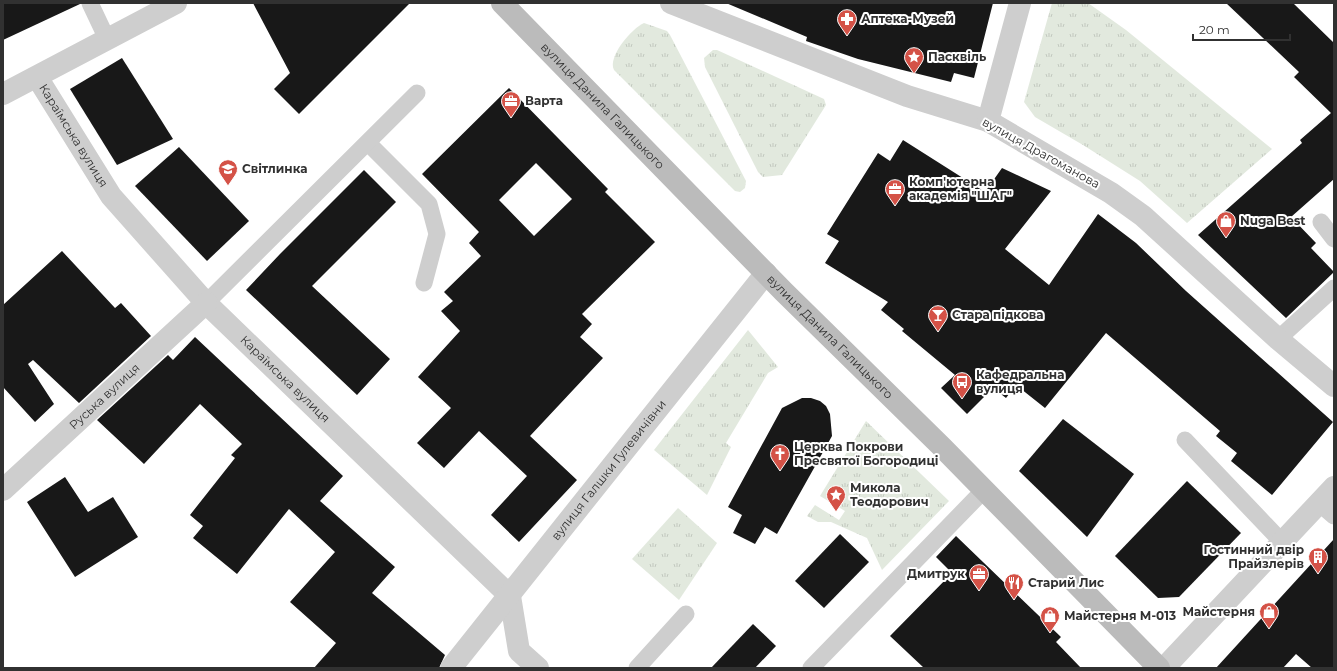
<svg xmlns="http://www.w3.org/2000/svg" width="1337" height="671" font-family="Montserrat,sans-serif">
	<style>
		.grass { fill: url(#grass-tufts) }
		.building { fill: #181818; fill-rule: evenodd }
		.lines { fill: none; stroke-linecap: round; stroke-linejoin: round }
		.service { stroke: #cecece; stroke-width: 17 }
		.pedestrian { stroke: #cecece; stroke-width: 22 }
		.minor { stroke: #cecece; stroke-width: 22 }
		.secondary { stroke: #bbb; stroke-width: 22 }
		.labels { text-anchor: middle; stroke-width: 4; stroke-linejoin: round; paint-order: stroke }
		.poi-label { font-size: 12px; font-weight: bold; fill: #313131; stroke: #fff; text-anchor: start }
		.street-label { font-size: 12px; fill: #313131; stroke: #fff }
	</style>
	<defs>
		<pattern id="grass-tufts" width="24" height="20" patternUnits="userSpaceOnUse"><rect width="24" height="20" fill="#e2e9de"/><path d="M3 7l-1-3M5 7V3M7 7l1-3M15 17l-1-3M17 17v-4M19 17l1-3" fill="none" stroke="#c2c8bf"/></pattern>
	</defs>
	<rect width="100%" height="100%" fill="#fff"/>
	<!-- grass -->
	<g class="grass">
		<path d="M1052 3H1088L1126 30 1272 149 1187 223 1140 181 1083 145 1035 117 1024 102Z"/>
		<path d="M644 23 667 31 670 35 746 181 745 188 740 192 735 191 614 70C607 57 632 28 644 23Z"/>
		<path d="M713 50H717L824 99 826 105 782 175 763 177 758 172 705 67 704 58Z"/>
		<path d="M748 330 778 367 768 373 726 443 731 447 707 495 654 450Z"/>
		<path d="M866 421 949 501 882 570 867 538 831 522H818L807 516 815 505 839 520 845 511 820 496Z"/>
		<path d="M678 508 717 543 679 600 632 559Z"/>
	</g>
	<!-- building -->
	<g class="building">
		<path d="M3 3H80V4L3 40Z"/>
		<path d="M253 3H410L299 114 274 89 290 73Z"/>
		<path d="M726 3H993L974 78 954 73 951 82 858 59 829 49 806 41 807 37Z"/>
		<path d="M1226 3H1293L1334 43V179L1291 217 1316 243 1311 248 1334 272 1286 318 1198 235 1302 143 1300 140 1331 113 1294 77 1299 72Z"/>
		<path d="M122 58 173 139 117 165 70 89Z"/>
		<path d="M509 88 608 189 605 192 655 242 582 314 592 324 580 337 603 358 530 436 577 480 519 542 491 515 527 476 479 431 444 468 417 443 451 408 418 377 460 331 441 311 453 301 444 292 481 256 469 243 479 232 422 174ZM536 163 572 199 534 236 499 200Z"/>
		<path d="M903 140 985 192 1002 168 1051 191 1005 249 1049 285 1098 214 1136 243 1186 291 1333 422 1272 495 1231 461 1237 453 1216 436 1220 431 1106 333 1045 408 1016 385 1006 398 993 388 967 414 941 388 955 375 902 331 904 329 881 310 888 302 825 263 839 241 827 234 878 153 890 161Z"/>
		<path d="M179 147 249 221 207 261 135 186Z"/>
		<path d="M364 170 396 202 312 286 390 359 357 395 246 290 280 254Z"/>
		<path d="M62 251 115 308 121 303 151 336 79 403 33 360 28 364 54 404 35 422 3 387V305Z"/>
		<path d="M195 337 343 476 320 501 395 567 372 593 445 655 439 668H314L336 643 290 602 335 552 289 509 237 574 193 538 203 526 190 515 235 458 231 455 242 444 200 404 144 464 97 420 168 355 173 360Z"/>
		<path d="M802 398H811L820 401 826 406 830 414 832 436 777 534 765 527 755 544 733 533 742 515 728 507 782 408Z"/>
		<path d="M1063 419 1134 474 1087 537 1019 471Z"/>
		<path d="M65 477 88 512 113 497 138 537 75 577 27 502Z"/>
		<path d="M1187 481 1241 533 1179 597 1158 598 1115 556Z"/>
		<path d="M840 534 869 562 824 608 795 581Z"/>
		<path d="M956 536 1061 637 1056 642 1081 668H924L890 636 952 573 936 557Z"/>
		<path d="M1334 539V668H1312L1296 654 1283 668H1216Z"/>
		<path d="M753 624 776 646 755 668H711Z"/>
	</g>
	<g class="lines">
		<!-- service -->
		<g class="service">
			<path d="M90 3 107 39"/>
			<path d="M368 143 429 204 437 234 424 283"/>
			<path d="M1321 222 1334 239"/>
			<path d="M206 303 417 93"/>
			<path d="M1278 339 1334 288"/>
			<path d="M1185 440 1282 542"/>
			<path d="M1319 503 1334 516"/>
			<path d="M637 668 686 614"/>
			<path d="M811 668 984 490"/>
		</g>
		<!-- pedestrian -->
		<path class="pedestrian" d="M671 3 907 96 988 121"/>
		<!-- minor -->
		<g class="minor">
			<path d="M1020 3 988 121 1111 193 1143 216 1278 339 1334 386"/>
			<path id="s1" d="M37 77 111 196 206 303 510 596 519 651 538 668"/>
			<path d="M3 94 176 3"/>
			<path id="s2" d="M3 490 206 303"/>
			<path id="s3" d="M451 668 766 273"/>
			<path d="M1164 668 1334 487"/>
		</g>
		<!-- secondary -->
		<path class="secondary" id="s4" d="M502 3 784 292 942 447 1159 668"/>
	</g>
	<!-- icons -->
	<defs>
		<g id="pharmacy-pin" transform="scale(1)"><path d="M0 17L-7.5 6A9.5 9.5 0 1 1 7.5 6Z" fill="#d45247" stroke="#fff"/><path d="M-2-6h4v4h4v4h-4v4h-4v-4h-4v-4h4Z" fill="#fff"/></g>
		<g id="sight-pin" transform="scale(1)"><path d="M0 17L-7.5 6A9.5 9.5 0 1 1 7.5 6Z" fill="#d45247" stroke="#fff"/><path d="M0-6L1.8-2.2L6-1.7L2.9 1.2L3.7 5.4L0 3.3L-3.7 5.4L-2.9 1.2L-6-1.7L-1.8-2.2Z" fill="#fff"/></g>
		<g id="office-pin" transform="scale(1)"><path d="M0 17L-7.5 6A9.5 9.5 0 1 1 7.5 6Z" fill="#d45247" stroke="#fff"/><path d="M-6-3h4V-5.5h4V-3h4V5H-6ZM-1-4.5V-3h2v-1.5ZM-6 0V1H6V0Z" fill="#fff"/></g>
		<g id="school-pin" transform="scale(1)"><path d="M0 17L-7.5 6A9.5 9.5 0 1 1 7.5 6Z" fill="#d45247" stroke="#fff"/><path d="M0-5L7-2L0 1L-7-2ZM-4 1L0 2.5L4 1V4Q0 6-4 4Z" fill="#fff"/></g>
		<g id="shop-pin" transform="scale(1)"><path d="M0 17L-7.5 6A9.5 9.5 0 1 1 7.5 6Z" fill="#d45247" stroke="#fff"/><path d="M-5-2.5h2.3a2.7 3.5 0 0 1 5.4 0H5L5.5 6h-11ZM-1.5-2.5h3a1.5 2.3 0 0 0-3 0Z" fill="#fff"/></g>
		<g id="bar-pin" transform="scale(1)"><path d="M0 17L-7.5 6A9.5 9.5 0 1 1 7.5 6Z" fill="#d45247" stroke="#fff"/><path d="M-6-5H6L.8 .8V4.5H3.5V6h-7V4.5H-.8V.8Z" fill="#fff"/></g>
		<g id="bus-pin" transform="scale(1)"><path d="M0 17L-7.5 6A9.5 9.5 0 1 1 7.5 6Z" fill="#d45247" stroke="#fff"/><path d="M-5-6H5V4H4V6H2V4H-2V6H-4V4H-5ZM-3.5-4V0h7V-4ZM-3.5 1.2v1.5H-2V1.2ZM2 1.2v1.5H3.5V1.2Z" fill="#fff"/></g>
		<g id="church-pin" transform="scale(1)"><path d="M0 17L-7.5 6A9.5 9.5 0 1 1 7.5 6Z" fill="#d45247" stroke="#fff"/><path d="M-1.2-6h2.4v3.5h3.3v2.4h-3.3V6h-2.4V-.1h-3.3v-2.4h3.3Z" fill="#fff"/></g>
		<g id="building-pin" transform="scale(1)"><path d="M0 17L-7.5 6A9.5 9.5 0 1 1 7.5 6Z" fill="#d45247" stroke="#fff"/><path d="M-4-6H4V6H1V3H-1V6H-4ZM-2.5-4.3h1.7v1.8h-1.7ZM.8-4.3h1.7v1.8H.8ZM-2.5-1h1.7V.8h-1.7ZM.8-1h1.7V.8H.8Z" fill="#fff"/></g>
		<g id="restaurant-pin" transform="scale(1)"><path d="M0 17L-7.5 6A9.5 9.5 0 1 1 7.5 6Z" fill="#d45247" stroke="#fff"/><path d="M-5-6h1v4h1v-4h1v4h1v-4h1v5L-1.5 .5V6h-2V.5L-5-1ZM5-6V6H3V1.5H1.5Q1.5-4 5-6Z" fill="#fff"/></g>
	</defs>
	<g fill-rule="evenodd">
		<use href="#pharmacy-pin" x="847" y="19"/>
		<use href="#sight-pin" x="914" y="57"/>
		<use href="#office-pin" x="511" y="101"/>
		<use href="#school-pin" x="228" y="169"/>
		<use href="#office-pin" x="895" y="189"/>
		<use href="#shop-pin" x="1226" y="221"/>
		<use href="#bar-pin" x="938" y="315"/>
		<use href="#bus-pin" x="962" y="382"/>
		<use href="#church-pin" x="780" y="454"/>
		<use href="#sight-pin" x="836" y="495"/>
		<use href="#building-pin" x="1318" y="557"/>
		<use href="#office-pin" x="979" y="574"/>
		<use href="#restaurant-pin" x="1014" y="583"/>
		<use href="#shop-pin" x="1269" y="612"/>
		<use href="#shop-pin" x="1050" y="616"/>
	</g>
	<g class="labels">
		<!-- poi labels -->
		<g class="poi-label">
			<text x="861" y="23">Аптека-Музей</text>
			<text x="928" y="61">Пасквіль</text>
			<text x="525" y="105">Варта</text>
			<text x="242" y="173">Світлинка</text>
			<text x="909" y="186">Комп'ютерна<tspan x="909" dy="14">академія "ШАГ"</tspan></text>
			<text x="1240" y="225">Nuga Best</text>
			<text x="952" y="319">Стара підкова</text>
			<text x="976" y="379">Кафедральна<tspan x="976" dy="14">вулиця</tspan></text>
			<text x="794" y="451">Церква Покрови<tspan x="794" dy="14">Пресвятої Богородиці</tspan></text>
			<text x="850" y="492">Микола<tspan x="850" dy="14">Теодорович</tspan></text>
			<text x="1304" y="554" text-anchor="end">Гостинний двір<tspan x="1304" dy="14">Прайзлерів</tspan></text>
			<text x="965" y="578" text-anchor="end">Дмитрук</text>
			<text x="1028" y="587">Старий Лис</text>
			<text x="1255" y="616" text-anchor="end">Майстерня</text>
			<text x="1064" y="620">Майстерня М-013</text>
		</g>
		<!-- street labels -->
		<g class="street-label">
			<text dy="4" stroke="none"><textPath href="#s4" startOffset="144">вулиця Данила Галицького</textPath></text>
			<text dy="4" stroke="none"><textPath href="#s1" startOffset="69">Караїмська вулиця</textPath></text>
			<text transform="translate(1041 153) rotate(29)" y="4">вулиця Драгоманова</text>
			<text dy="4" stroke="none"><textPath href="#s4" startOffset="468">вулиця Данила Галицького</textPath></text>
			<text dy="4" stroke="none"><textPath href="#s1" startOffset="393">Караїмська вулиця</textPath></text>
			<text dy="4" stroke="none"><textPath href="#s2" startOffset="138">Руська вулиця</textPath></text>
			<text dy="4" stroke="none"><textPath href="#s3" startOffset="253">вулиця Галшки Гулевичівни</textPath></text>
		</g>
	</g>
	<!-- border -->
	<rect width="1337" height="671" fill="none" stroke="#313131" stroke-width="8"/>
	<!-- scale -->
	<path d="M1193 34v6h97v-6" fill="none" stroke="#313131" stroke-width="2"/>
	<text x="1199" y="34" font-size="12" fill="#313131" stroke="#ffffff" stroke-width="3" paint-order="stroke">20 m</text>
</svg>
